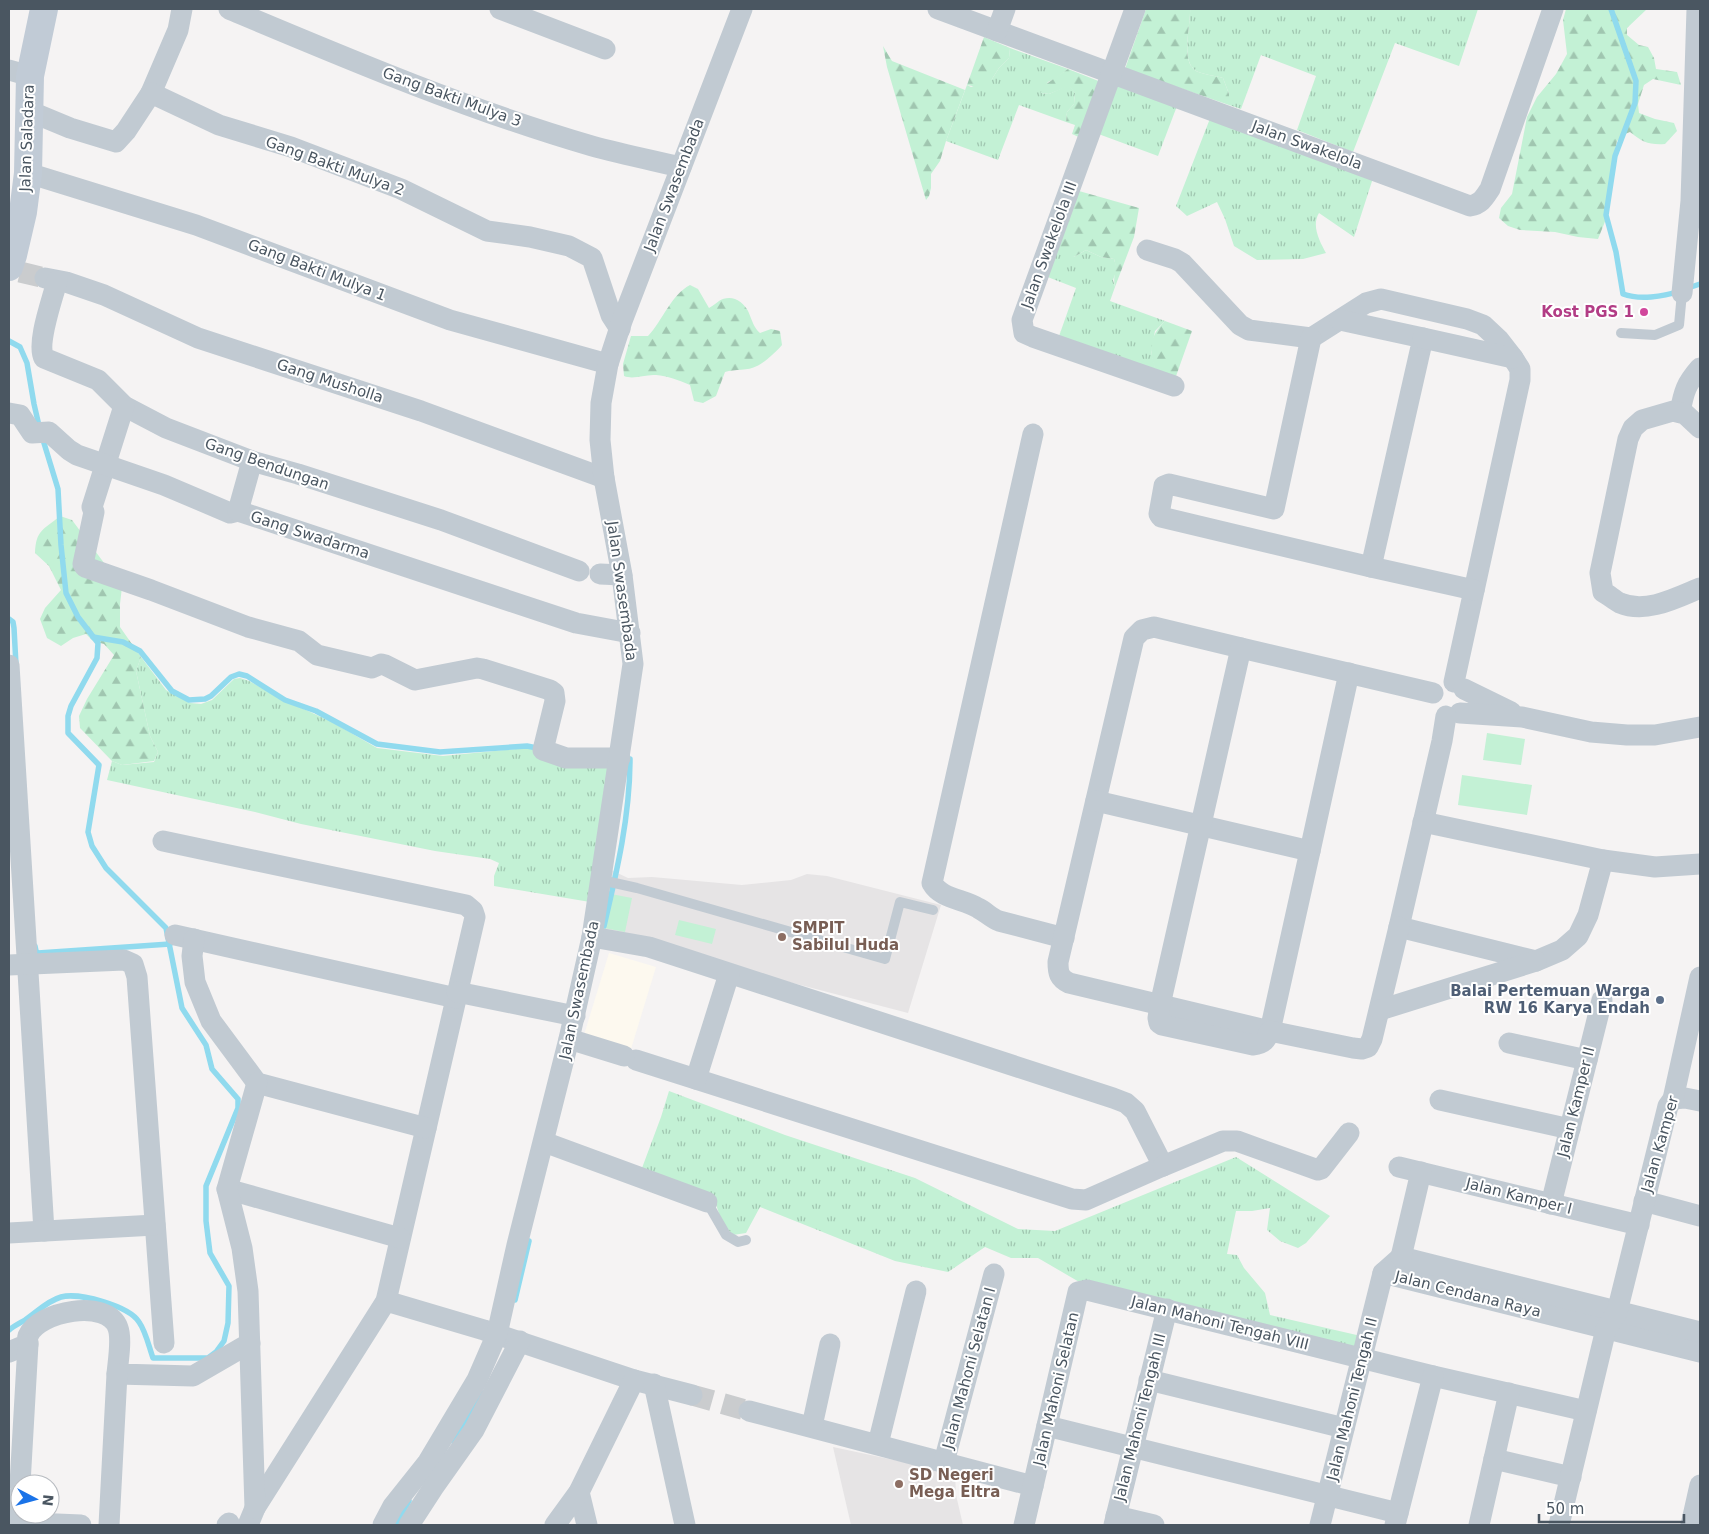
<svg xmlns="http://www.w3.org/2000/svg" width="1709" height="1534" font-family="'DejaVu Sans',sans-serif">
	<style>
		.commercial { fill: #fdf9ef }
		.education { fill: #e6e4e5 }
		.grass { fill: url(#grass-tufts) }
		.forest { fill: url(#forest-firs) }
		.garden { fill: #c3f1d5 }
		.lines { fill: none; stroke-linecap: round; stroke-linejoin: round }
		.stream { stroke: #90daee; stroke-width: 5.5 }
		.street-tunnel { stroke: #caccce; stroke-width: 21; stroke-dasharray: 21 11; stroke-linecap: butt }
		.lane { stroke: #c1cad2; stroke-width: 10 }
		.street { stroke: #c1cad2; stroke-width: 21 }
		.secondary { stroke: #c1cbd6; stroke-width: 28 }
		.hotel-dot { fill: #d1479c; stroke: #fff; stroke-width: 2 }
		.education-dot { fill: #8d6e63; stroke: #fff; stroke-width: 2 }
		.service-dot { fill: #5c6f8a; stroke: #fff; stroke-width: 2 }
		.labels { text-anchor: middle; stroke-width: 4; stroke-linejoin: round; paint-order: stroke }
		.street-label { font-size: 15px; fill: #4a5661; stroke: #fff }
		.hotel-label { font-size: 15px; font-weight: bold; fill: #b23c85; stroke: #fff; text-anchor: end }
		.education-label { font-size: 15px; font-weight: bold; fill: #785e54; stroke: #fff; text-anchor: start }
		.service-label { font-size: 15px; font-weight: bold; fill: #4e5e75; stroke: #fff; text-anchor: end }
	</style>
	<defs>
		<pattern id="grass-tufts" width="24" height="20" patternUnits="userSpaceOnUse" patternTransform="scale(1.25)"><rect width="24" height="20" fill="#c3f1d5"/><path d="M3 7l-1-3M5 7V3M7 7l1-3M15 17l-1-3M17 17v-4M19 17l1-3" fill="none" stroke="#a0c6b0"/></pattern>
		<pattern id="forest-firs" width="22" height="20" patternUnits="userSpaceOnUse" patternTransform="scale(1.25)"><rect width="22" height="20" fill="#c3f1d5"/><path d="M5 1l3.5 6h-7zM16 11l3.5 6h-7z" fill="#a0c6b0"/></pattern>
	</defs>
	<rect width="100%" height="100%" fill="#f5f3f3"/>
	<!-- commercial -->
	<path class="commercial" d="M609 953 656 967 631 1049 584 1035Z"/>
	<!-- education -->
	<g class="education">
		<path d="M611 870 628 878 652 877 742 885 791 880 807 874 827 876 941 905 908 1013 766 976 611 932 602 928Z"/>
		<path d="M833 1447 955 1473 956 1495 963 1525H851Z"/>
	</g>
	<!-- grass -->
	<g class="grass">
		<path d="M1190 9H1478L1459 66 1395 43 1353 152 1297 130 1316 76 1261 55 1241 109 1229 105V94L1223 78C1217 76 1201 74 1196 71 1180 61 1191 25 1190 9Z"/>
		<path d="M1010 48 1068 69 1055 79 1048 82 1041 93 1049 94 1069 85 1075 93 1074 104 1067 112 1066 122 1019 105 998 160 946 141 967 85 971 87 992 79 999 68 1009 58Z"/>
		<path d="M1116 83 1177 106 1158 156 1093 132Z"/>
		<path d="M1211 116 1374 175 1354 237 1319 213C1311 226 1320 242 1326 253L1303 259 1257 260 1234 246 1225 219 1217 202 1187 216 1176 206Z"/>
		<path d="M1057 246 1074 257 1086 250 1101 257 1114 259 1117 269 1113 280 1115 287 1110 301 1165 321 1155 331 1151 352 1156 371 1058 339 1076 288 1045 276Z"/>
		<path d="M141 657 166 690 190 703 201 704 212 700 234 679 240 678 249 681 284 700 332 722 377 748 443 756 526 748 532 749 541 755 611 763 590 902 494 886V876L499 863 490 859 435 851 301 824 255 812 107 780 112 761 122 765 154 762 158 752 150 736 136 671Z"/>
		<path d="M669 1091 785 1135 915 1178 1018 1229 1055 1231 1236 1157 1330 1216 1306 1243 1298 1248 1280 1241 1267 1230 1270 1208 1252 1211H1236L1227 1254 1237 1255 1244 1268 1265 1293 1270 1315 1361 1336 1358 1349 1081 1283 1038 1258H1011L985 1247 948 1272 895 1261 760 1207 746 1233 733 1235 722 1223 713 1195 642 1168 661 1117Z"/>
	</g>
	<!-- forest -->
	<g class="forest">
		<path d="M1146 9H1190C1191 25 1180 61 1196 71 1201 74 1217 76 1223 78L1229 94V105L1125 69Z"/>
		<path d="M1566 9H1647L1627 28V35L1639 45 1648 47 1654 58 1656 69 1677 72 1681 85 1653 79 1644 85 1638 104 1639 113 1655 119 1674 123 1677 131 1665 144C1649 145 1642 142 1630 132L1625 134 1617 141 1614 156 1608 214 1598 239 1578 237 1555 232 1520 230 1508 226 1499 218 1501 208 1512 194 1527 117 1537 97 1556 74 1567 54 1563 20Z"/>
		<path d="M984 37 1010 48 1009 58 999 68 992 79 985 86 978 87 967 85Z"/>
		<path d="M883 46 892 61 965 90 946 141 940 161 931 174V188L929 196 926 200 887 67Z"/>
		<path d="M1068 69 1101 82 1081 138 1072 134 1075 125 1066 122 1067 112 1074 104 1075 93 1069 86 1049 94 1041 93 1042 87Z"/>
		<path d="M1079 191 1139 208 1134 237 1115 287C1112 276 1118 271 1114 259L1101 257 1086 250 1074 257 1062 255 1057 246Z"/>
		<path d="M690 285 698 289 709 308C713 306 716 303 719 301 723 298 730 297 735 299 753 307 748 322 760 333L771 329 780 331 782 345C777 351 764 363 757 366 748 371 735 369 725 372L716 396 703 403 694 401 690 385C679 380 667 376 656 375 645 374 634 380 624 376L623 364 631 336H648C663 320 671 295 690 285Z"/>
		<path d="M1165 321 1192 331 1175 379 1156 371C1148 350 1149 337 1165 321Z"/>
		<path d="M60 516 72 520 122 587 120 604V627L141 657 136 671 150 736 158 752 154 761 122 765 112 761 80 728 79 716 87 699 114 655 104 644 93 641 86 634 73 638 61 646 47 638 40 619 45 608 61 590 49 566 35 553C36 530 43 530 60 516Z"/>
	</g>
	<!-- garden -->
	<g class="garden">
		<path d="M1487 733 1525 739 1521 765 1483 760Z"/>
		<path d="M1462 775 1532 785 1527 815 1458 805Z"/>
		<path d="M611 894 632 898 625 932 604 928Z"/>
		<path d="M679 920 716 929 712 944 675 935Z"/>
	</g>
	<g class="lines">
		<!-- stream -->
		<g class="stream">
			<path d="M1611 9 1636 81 1635 103 1615 156 1606 215 1616 252 1623 294C1639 300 1663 297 1679 291"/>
			<path d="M1688 288 1700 284"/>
			<path d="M9 341 20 347 27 363 34 404 40 430 58 489 61 545 66 593 78 617 98 643 97 658 71 706 68 716V733L99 765 88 832 92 846 106 868 166 928 182 1008 206 1045 212 1069 238 1099V1108L206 1186V1221L210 1253 229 1286 228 1323 224 1341 216 1352 208 1358H153C149 1347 146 1332 139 1322 129 1306 79 1292 61 1297 47 1301 37 1312 25 1320 20 1323 14 1326 9 1330"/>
			<path d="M9 619 13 622 14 628 16 665"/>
			<path d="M93 637 123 642 140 651 172 691 189 700 205 699 211 696 231 677 239 674 247 676 285 700 316 711 377 744 440 752 527 746 537 748"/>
			<path d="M604 926C617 871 630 816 630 759H626"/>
			<path d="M35 946 36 951 38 953 170 944"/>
			<path d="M515 1300 529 1241"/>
			<path d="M453 1441 481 1393"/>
			<path d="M395 1525 409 1501"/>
		</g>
		<!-- street-tunnel -->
		<g class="street-tunnel">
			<path d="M20 272 45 278"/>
			<path d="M692 1395 749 1411"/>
		</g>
		<!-- lane -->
		<g class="lane">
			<path d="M1621 333 1655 335 1679 325 1682 293"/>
			<path d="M601 880 637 888 885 959 900 902 933 910"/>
			<path d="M707 1202 726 1235 738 1242 746 1240"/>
		</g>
		<!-- street -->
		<g class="street">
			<path d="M229 9C348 59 468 110 592 146 621 154 651 160 681 167"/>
			<path d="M500 9 605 49"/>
			<path d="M938 9 1470 206C1481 204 1484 198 1490 189L1553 9"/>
			<path d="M1135 9 1022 320 1024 333 1033 337 1174 386"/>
			<path d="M997 31 1005 9"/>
			<path d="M9 70 30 76"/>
			<path d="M151 93 178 30 182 9"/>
			<path d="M29 111 70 128 116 142 126 131 151 93 219 125 291 147 401 189 487 231 530 237 569 246 592 258 611 315 620 329"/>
			<path d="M28 173 196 225 450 320 608 364"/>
			<path d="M1147 250 1175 259 1182 263 1240 325 1249 330 1311 338 1366 303 1381 299 1467 319 1483 325 1499 340 1513 358 1520 369V380L1454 682"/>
			<path d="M45 278 66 282 104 295 198 338 421 411 604 478"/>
			<path d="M57 281C53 298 36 343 44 358L98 380 124 406 166 428 252 461 298 474 441 520 579 571"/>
			<path d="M1682 293 1691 201 1697 9"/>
			<path d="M1340 320 1423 338 1371 567"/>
			<path d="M1311 338 1274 509 1169 484 1164 486 1159 514 1161 517 1371 567 1474 590"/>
			<path d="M1423 338 1513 358"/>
			<path d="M124 406 92 507 94 512 83 564 85 567 151 590 248 627 299 641 317 655 372 668 381 664 385 665 415 680 477 668 483 669 550 690 554 693 555 701 543 750 566 758H620"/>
			<path d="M1680 412C1684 391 1686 384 1700 368"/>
			<path d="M9 413 20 415 32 433 49 432 69 450 77 455 164 485 230 513 238 511 576 623 630 633"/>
			<path d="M1700 428 1685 414 1673 411 1642 420 1633 428 1628 439 1600 573 1603 592C1609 595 1614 600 1620 603 1646 614 1676 598 1700 588"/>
			<path d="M1033 434 932 883C941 899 964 899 978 908 986 912 991 918 999 921L1064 938"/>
			<path d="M238 511 252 461"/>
			<path d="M600 574 622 575"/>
			<path d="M1241 648 1154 627 1142 630 1134 638 1058 962C1058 973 1059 978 1069 983L1270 1031 1310 851"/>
			<path d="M9 665 44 1231"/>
			<path d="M1464 689 1511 712"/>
			<path d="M1460 713 1522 717 1591 732 1627 735H1655L1700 727"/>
			<path d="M1446 716 1442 741 1399 927 1536 961 1562 950 1578 936 1588 915 1603 860 1655 867 1700 864"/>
			<path d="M1096 801 1310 851 1349 673"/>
			<path d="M1423 822 1603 860"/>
			<path d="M163 841 466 905 473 911 475 917 386 1301 255 1508 248 1525"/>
			<path d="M1399 927 1372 1039 1368 1047 1362 1049 1353 1048 1270 1031C1266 1040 1264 1044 1253 1045L1162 1025 1159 1023 1158 1018 1160 1005 1241 648 1433 693"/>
			<path d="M175 935 456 998"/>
			<path d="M592 937 649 947 1113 1098 1126 1103 1135 1111 1163 1166 1086 1200 1072 1199 636 1060"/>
			<path d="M194 939 192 956 195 982 211 1021 257 1083 426 1128"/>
			<path d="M9 965 124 960 133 964 137 977 164 1343"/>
			<path d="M457 992 575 1016"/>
			<path d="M1380 1010 1536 961"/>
			<path d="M569 1039 624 1056"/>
			<path d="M1509 1043 1587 1060"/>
			<path d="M696 1079 729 974"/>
			<path d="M1673 1099 1685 1098 1700 1101"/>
			<path d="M1440 1100 1570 1129"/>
			<path d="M544 1142 707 1202"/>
			<path d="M1163 1166 1223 1141H1237L1318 1170 1321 1169 1349 1133"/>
			<path d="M1399 1167 1639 1225"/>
			<path d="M227 1189 400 1238"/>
			<path d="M1644 1201 1700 1216"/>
			<path d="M1551 1204 1602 1000"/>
			<path d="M9 1233 155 1225"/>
			<path d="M1401 1257 1383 1273 1700 1352"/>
			<path d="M1401 1257 1700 1332"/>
			<path d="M1401 1257 1421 1172"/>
			<path d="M386 1301 484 1330 634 1380 692 1395"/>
			<path d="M9 1352 28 1344C28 1341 27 1339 28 1336 38 1311 108 1298 118 1328 122 1339 118 1362 117 1374L193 1376 250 1343"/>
			<path d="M1149 1380 1344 1428"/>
			<path d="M654 1384 685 1525"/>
			<path d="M749 1411 1033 1486"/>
			<path d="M812 1426 830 1344"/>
			<path d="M1047 1426 1398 1513"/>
			<path d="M878 1444 916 1291"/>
			<path d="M1494 1459 1571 1477"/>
			<path d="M944 1462 994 1274"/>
			<path d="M20 1484 28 1344"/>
			<path d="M579 1492 587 1525"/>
			<path d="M255 1508 248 1291 242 1248 227 1189 257 1083"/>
			<path d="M1116 1516 1154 1525"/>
			<path d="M9 1522 81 1525"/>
			<path d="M19 1525 20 1493"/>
			<path d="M109 1525 117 1374"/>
			<path d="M227 1525 229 1523"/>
			<path d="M383 1525 393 1506 428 1462 477 1380 497 1334 517 1245 569 1039 592 937 633 664 622 575 604 478 600 440 601 403 608 364 622 321 742 9"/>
			<path d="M409 1525 433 1488 474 1430 520 1341"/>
			<path d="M555 1525 579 1492 634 1380"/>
			<path d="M1024 1525 1078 1292 1087 1290 1433 1376 1586 1411"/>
			<path d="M1114 1525 1167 1309"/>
			<path d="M1320 1525 1383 1273"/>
			<path d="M1395 1525 1433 1376"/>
			<path d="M1479 1525 1509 1393"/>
			<path d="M1559 1525 1606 1329 1617 1312 1668 1106 1673 1099 1700 977"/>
			<path d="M1691 1525 1700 1485"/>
		</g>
		<!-- secondary -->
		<path class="secondary" d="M9 267 13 255 23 212 28 173 30 76 44 9"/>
	</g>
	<!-- markers -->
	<circle class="hotel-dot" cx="1644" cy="312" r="5"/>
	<g class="education-dot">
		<circle cx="782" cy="937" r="5"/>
		<circle cx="899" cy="1484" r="5"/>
	</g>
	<circle class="service-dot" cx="1660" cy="1000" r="5"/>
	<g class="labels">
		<!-- street labels -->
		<g class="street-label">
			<text transform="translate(452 97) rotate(20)" y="5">Gang Bakti Mulya 3</text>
			<text transform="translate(27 138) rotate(-88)" y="5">Jalan Saladara</text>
			<text transform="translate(1307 145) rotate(20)" y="5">Jalan Swakelola</text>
			<text transform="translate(335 166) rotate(20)" y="5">Gang Bakti Mulya 2</text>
			<text transform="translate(674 185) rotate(-69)" y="5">Jalan Swasembada</text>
			<text transform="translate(1049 245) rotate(-70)" y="5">Jalan Swakelola III</text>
			<text transform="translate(317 270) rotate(21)" y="5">Gang Bakti Mulya 1</text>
			<text transform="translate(330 381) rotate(18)" y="5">Gang Musholla</text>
			<text transform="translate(267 464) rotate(19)" y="5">Gang Bendungan</text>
			<text transform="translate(310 535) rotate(18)" y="5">Gang Swadarma</text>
			<text transform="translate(622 591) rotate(82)" y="5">Jalan Swasembada</text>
			<text transform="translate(579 990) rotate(-78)" y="5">Jalan Swasembada</text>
			<text transform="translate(1576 1102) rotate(-76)" y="5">Jalan Kamper II</text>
			<text transform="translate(1660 1144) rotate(-74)" y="5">Jalan Kamper</text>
			<text transform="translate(1519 1196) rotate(14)" y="5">Jalan Kamper I</text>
			<text transform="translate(1468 1294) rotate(14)" y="5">Jalan Cendana Raya</text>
			<text transform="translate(1220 1323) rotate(14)" y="5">Jalan Mahoni Tengah VIII</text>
			<text transform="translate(969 1368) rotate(-75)" y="5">Jalan Mahoni Selatan I</text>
			<text transform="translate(1056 1389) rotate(-77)" y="5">Jalan Mahoni Selatan</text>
			<text transform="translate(1352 1399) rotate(-76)" y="5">Jalan Mahoni Tengah II</text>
			<text transform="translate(1140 1417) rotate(-76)" y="5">Jalan Mahoni Tengah III</text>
		</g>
		<!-- hotel labels -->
		<g class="hotel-label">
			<text x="1634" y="317">Kost PGS 1</text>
		</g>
		<!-- education labels -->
		<g class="education-label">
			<text x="792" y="933">SMPIT<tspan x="792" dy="17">Sabilul Huda</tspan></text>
			<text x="909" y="1480">SD Negeri<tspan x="909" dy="17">Mega Eltra</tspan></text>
		</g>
		<!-- service labels -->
		<g class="service-label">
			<text x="1650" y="996">Balai Pertemuan Warga<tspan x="1650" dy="17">RW 16 Karya Endah</tspan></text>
		</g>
	</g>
	<!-- border -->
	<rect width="1709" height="1534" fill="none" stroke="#4a5661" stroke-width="20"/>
	<!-- north arrow -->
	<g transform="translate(35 1499) rotate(96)"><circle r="24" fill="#ffffff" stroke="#b7bbc0"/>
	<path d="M0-4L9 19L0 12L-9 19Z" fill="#1a73e8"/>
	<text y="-8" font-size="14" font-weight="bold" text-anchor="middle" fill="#4a5661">N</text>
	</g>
	<!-- scale -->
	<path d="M1539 1514v8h145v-8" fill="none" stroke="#4a5661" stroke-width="2.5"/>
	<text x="1546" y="1514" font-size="15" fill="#4a5661" stroke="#ffffff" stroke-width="4" paint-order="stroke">50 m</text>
</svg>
